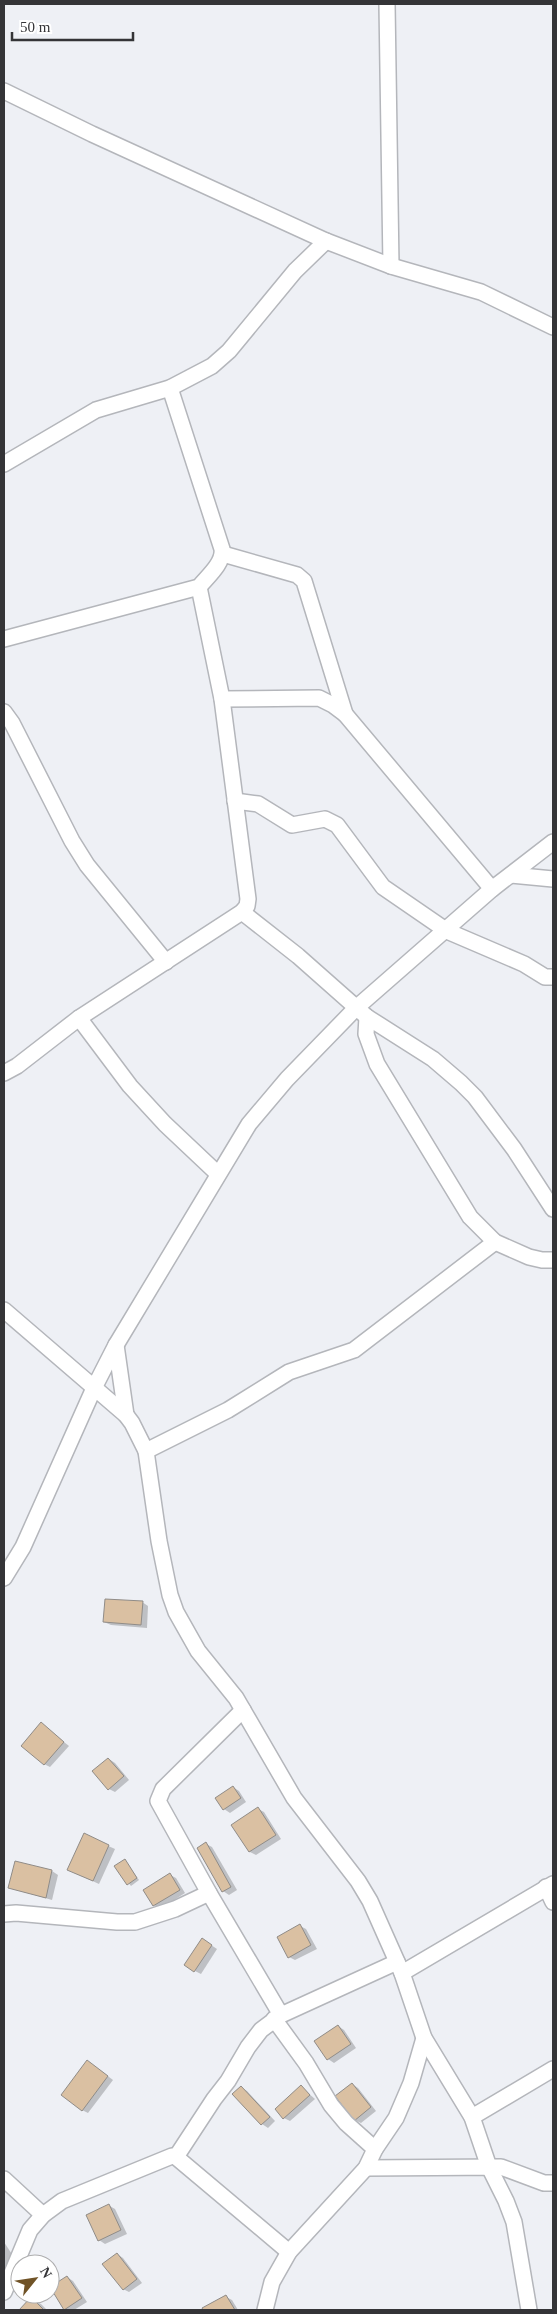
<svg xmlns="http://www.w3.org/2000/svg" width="557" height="2314" font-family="'Times New Roman',serif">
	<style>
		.shadow { fill: #0003 }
		.building { fill: #dac0a2; stroke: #908c88 }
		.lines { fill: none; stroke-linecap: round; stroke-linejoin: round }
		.street-casing { stroke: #b4b6bb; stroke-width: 18 }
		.street { stroke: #fff; stroke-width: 15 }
	</style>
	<rect width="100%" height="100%" fill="#eef0f5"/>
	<!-- shadow -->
	<g class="shadow">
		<path d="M142 1602 148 1606 147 1628 111 1625 104 1622Z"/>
		<path d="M41 1724 69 1746 50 1767 44 1764Z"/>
		<path d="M109 1759 115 1763 129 1780 115 1792 109 1789Z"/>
		<path d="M233 1787 239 1791 246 1802 230 1813 224 1809Z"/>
		<path d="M258 1809 264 1812 281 1839 256 1855 250 1852 233 1825Z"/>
		<path d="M84 1835 115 1849 99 1884 75 1873Z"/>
		<path d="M206 1844 212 1847 237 1890 229 1895 223 1891Z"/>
		<path d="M125 1861 139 1880 131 1886 116 1867Z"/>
		<path d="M52 1871 58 1875 52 1900 10 1888Z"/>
		<path d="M170 1875 176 1878 185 1893 160 1909 154 1905Z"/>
		<path d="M300 1926 306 1929 317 1949 295 1960 289 1957Z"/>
		<path d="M208 1943 217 1949 201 1974 195 1971Z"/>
		<path d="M338 2026 344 2030 356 2048 334 2063 328 2059 316 2042Z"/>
		<path d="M93 2065 113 2080 88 2113 82 2110Z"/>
		<path d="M352 2084 358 2088 376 2111 361 2123 355 2120Z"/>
		<path d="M241 2087 247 2091 275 2121 268 2128 262 2124 233 2094Z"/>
		<path d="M301 2087 315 2099 290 2121 284 2118Z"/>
		<path d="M108 2205 115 2209 127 2234 105 2244 99 2240Z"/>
		<path d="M4 2242 17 2262 4 2271Z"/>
		<path d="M117 2254 123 2258 142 2283 129 2292 123 2289Z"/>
		<path d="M67 2277 73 2281 87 2302 74 2310 65 2309Z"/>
		<path d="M226 2297 232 2300 238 2310H205Z"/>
		<path d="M31 2299 41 2304 47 2310H20Z"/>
	</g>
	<!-- building -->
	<g class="building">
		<path d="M105 1599 143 1601 141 1625 103 1622Z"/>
		<path d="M41 1722 64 1742 44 1765 21 1746Z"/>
		<path d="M108 1758 124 1776 108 1790 92 1771Z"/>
		<path d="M233 1786 241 1798 223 1810 215 1798Z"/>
		<path d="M258 1807 276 1835 249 1852 231 1825Z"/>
		<path d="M84 1833 109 1845 93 1881 67 1870Z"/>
		<path d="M206 1842 231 1887 222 1892 197 1848Z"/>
		<path d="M125 1859 137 1878 127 1885 114 1866Z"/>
		<path d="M15 1861 52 1870 46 1898 8 1888Z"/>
		<path d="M170 1873 180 1890 153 1906 143 1890Z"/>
		<path d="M300 1924 311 1945 288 1958 277 1937Z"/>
		<path d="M202 1938 212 1945 194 1972 184 1965Z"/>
		<path d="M338 2025 351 2044 327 2060 314 2041Z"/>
		<path d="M87 2060 108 2076 82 2111 61 2095Z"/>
		<path d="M352 2083 371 2107 354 2121 335 2096Z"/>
		<path d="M301 2085 310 2095 283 2119 275 2109Z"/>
		<path d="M241 2086 270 2117 261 2125 232 2094Z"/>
		<path d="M109 2204 121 2230 98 2241 86 2215Z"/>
		<path d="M117 2253 137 2279 123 2290 102 2264Z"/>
		<path d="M67 2276 82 2298 64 2310 50 2287Z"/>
		<path d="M226 2295 235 2310H203L202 2308Z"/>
		<path d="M31 2297 44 2310H19Z"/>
	</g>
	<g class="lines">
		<!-- street casing -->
		<g class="street-casing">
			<g id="street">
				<path d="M387 4 391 266"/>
				<path d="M4 91 92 134 326 241 391 266 481 292 553 327"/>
				<path d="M4 464 96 410 170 388 212 366 229 351 295 271 326 241"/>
				<path d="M223 554 297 575 304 581 345 714"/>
				<path d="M4 639 199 587C207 577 224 563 222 549L170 388"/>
				<path d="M222 699 319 698 333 705 345 714 492 889"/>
				<path d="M4 712 12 723 72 841 87 865 166 962"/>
				<path d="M235 801 258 804 292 825 325 819 337 825 383 887 447 931 524 964 545 977H553"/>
				<path d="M511 875 553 879"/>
				<path d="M242 912 298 956 367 1017 433 1059 461 1083 475 1097 514 1149 553 1209"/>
				<path d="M367 1017 366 1034 377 1064 470 1217 495 1242 529 1257 542 1260H553"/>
				<path d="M79 1018 130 1086 165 1124 218 1174"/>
				<path d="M4 1073 17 1066 79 1018 242 912 247 906 248 899 222 699 199 587"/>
				<path d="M4 1310 126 1415 132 1423 146 1451 159 1541 170 1595 176 1612 198 1651 236 1698 294 1798 358 1881 370 1901 402 1973 424 2038 472 2117 489 2167 506 2201 514 2222 529 2310"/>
				<path d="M116 1345 126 1415"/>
				<path d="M146 1451 228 1410 289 1372 354 1350 495 1242"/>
				<path d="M4 1578 23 1547 94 1388 116 1345 249 1124 287 1079 356 1008 492 889 553 842"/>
				<path d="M243 1710 163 1789 158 1801 209 1893 281 2015"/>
				<path d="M546 1887 553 1902"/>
				<path d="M4 1914 16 1913 117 1922H135L175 1909 209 1893"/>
				<path d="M402 1973 553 1884"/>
				<path d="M274 2019 306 2063 331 2105 346 2123 375 2149"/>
				<path d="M472 2117 553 2069"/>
				<path d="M176 2157 214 2099 228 2081 248 2047 261 2030 281 2015 397 1962"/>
				<path d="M366 2168 501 2167 544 2183H553"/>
				<path d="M4 2179 43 2215"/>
				<path d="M4 2292 30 2230 43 2215 62 2201 172 2156 176 2157 289 2252"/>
				<path d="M265 2310 272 2282 289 2252 366 2168 375 2149 396 2118 411 2083 424 2038"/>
			</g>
		</g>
		<!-- street -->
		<use href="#street" class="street"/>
	</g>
	<!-- border -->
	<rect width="557" height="2314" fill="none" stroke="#343437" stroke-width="10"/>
	<!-- north arrow -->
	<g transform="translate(35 2279) rotate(60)"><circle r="24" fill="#ffffff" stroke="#aeaeaf"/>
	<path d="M0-4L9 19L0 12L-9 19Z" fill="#705327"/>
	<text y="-8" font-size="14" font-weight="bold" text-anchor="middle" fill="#343437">N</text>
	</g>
	<!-- scale -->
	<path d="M12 32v8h121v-8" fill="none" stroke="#343437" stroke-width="2.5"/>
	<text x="20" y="32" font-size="15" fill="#343437" stroke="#ffffff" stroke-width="4" paint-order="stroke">50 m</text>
</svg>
